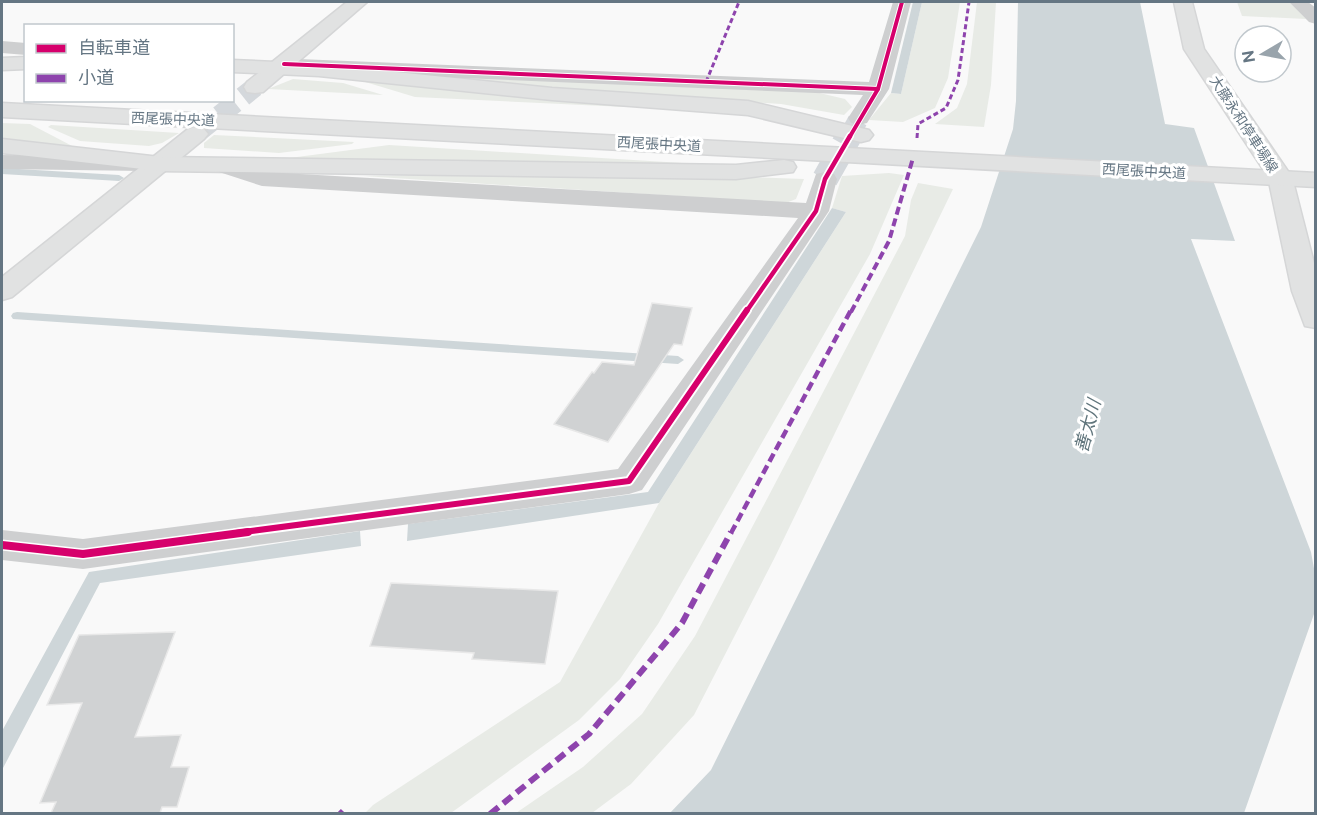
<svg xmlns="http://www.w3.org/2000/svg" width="1317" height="815" font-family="'Public Sans','Noto Sans JP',sans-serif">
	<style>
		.green { fill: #e8ebe6 }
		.water { fill: #ced6d9 }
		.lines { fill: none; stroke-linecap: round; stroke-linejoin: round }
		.stream { fill: #ced6d9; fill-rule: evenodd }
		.building { fill: #d0d2d3; stroke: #e8e8e8; stroke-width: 1.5 }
		.street-tunnel-far1 { stroke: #d4d8dc; stroke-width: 20; stroke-dasharray: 20 10; stroke-linecap: butt }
		.street-tunnel { stroke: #d4d8dc; stroke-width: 26; stroke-dasharray: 26 13; stroke-linecap: butt }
		.secondary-tunnel { stroke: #d4d8dc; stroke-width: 20; stroke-dasharray: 20 10; stroke-linecap: butt }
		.secondary-casing { stroke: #d5d6d7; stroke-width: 3 }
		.primary-casing { stroke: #d5d6d7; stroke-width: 3 }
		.street { fill: #cecfd0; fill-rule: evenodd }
		.secondary { fill: #e1e2e2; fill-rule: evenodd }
		.primary { fill: #e1e2e2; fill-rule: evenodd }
		.quiet-far3 { stroke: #8e44ad; stroke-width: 3; stroke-dasharray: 5 3; stroke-linecap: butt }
		.quiet-far2 { stroke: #8e44ad; stroke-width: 4; stroke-dasharray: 8 4; stroke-linecap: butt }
		.quiet-far1 { stroke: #8e44ad; stroke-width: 4.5; stroke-dasharray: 9 4.5; stroke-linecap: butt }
		.quiet { stroke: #8e44ad; stroke-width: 6; stroke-dasharray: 11 6; stroke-linecap: butt }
		.cycleway-far3-casing { stroke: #fff; stroke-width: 6 }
		.cycleway-far2-casing { stroke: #fff; stroke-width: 8 }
		.cycleway-far1-casing { stroke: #fff; stroke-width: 10 }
		.cycleway-casing { stroke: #fff; stroke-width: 11 }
		.cycleway-far3 { stroke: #d6006c; stroke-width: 4 }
		.cycleway-far2 { stroke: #d6006c; stroke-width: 4.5 }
		.cycleway-far1 { stroke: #d6006c; stroke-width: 6 }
		.cycleway { stroke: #d6006c; stroke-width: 8 }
		.labels { text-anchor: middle; stroke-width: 6; stroke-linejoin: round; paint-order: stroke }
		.far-street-label { font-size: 14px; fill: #657683; stroke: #fff }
		.water-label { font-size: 18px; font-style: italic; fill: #60757c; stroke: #fff }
	</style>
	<rect width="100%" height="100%" fill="#f9f9f9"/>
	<!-- green -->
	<g class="green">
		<path d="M922 2H960L948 78 935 108 903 122 869 120 891 93 901 94Z"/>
		<path d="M977 2H996L991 85 984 127 935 124 957 108 967 84Z"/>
		<path d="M1237 2H1289L1306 19 1242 16Z"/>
		<path d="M435 76 811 91 845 99 852 107 844 115 781 104 566 90Z"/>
		<path d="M352 78 627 105 625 107 415 97Z"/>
		<path d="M293 79 343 83 383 95 268 89Z"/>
		<path d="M2 123 30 124 76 148 2 140Z"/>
		<path d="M51 125 179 133 162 143 149 146 80 141 48 127Z"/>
		<path d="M214 135 354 142 352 144 279 153 204 148V143Z"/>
		<path d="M389 145 731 166 274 160Z"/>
		<path d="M622 173 804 179 796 199 786 203 363 176Z"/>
		<path d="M889 173 904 175 870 254 658 624 620 679 579 720 451 813 364 814 373 805 560 682 659 503 846 212 832 208 842 176Z"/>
		<path d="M918 183 953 189 775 557 694 715 631 784 592 813H516L583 767 642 714 695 636 905 236 911 200Z"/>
	</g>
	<!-- water -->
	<g class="water">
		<path d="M913 2H922L901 94 891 93Z"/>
		<path d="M1018 2H1140L1165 124 1194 128 1235 241 1191 239 1311 552 1315 574 1314 614 1244 813 669 814 711 770 981 227 1013 129 1016 101Z"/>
		<path d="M832 208 846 212 659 503 407 541 408 524 648 492Z"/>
		<path d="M360 531 361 546 100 583 2 770V731L89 572Z"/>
	</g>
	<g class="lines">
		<!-- stream -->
		<g class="stream">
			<path d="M2 168 119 175 124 178 119 181 2 174Z"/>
			<path d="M17 312 678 356 684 360 678 364 13 319 11 316 13 313Z"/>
		</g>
	</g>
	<!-- building -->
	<g class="building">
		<path d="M652 303 692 308 682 345 674 344 608 442 554 424 592 372 594 373 602 362 634 365Z"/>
		<path d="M391 583 558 591 545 664 472 659 474 653 370 646Z"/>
		<path d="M175 632 135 737 181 735 171 767H189L177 807H162L160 813H51L56 802 40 803 82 703 47 705 79 635Z"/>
	</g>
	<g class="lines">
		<!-- street-tunnel-far1 -->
		<path class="street-tunnel-far1" d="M848 138 859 118"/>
		<!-- street-tunnel -->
		<path class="street-tunnel" d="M825 179 849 136"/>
		<!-- secondary-tunnel -->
		<path class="secondary-tunnel" d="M196 134 255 87"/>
		<!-- secondary casing -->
		<g class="secondary-casing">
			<g id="secondary">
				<path d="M347 2H367L263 92 255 93 247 92 244 87 247 82Z"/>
				<path d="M1174 2H1192L1204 49 1292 177 1316 271V328L1305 326 1292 291 1268 177 1184 49Z"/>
				<path d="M196 127 204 129 208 134 204 139 12 297 2 300V277L188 129Z"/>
			</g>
		</g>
		<!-- primary casing -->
		<g class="primary-casing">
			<g id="primary">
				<path d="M26 57V69L2 70V58Z"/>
				<path d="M232 60 319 64 552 88 748 101 869 130 873 135 869 140 861 142 748 115 552 100 319 76 232 72Z"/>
				<path d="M2 103 1316 173V187L2 117Z"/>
				<path d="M2 139 160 157 736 165 784 160 793 162 796 167 793 172 736 179 160 171 2 153Z"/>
			</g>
		</g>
		<!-- street -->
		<g class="street">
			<path d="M893 2H911L889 89 867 123 859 125 851 123 848 118 863 95 298 71 291 69 288 65 291 61 298 59 869 82Z"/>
			<path d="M1289 2H1308L1316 8V24L1309 22Z"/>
			<path d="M2 41 26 43V55L2 53Z"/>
			<path d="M2 155 143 157 152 159 155 164 152 169 143 171 2 169Z"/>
			<path d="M225 159 265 172 806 203 816 174 825 172 834 174 837 179 829 211 642 490 629 494 83 569 2 560V530L83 539 618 469 798 218 262 186 216 171 213 166 216 161Z"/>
		</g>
		<!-- secondary -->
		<use href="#secondary" class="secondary"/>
		<!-- primary -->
		<use href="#primary" class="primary"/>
		<!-- quiet-far3 -->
		<g class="quiet-far3">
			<path d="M706 82 739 2"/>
			<path d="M917 138 918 124 946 108 958 80 969 2"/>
		</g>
		<!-- quiet-far2 -->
		<path class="quiet-far2" d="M851 312 889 241 913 158"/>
		<!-- quiet-far1 -->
		<path class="quiet-far1" d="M731 533 851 310"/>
		<!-- quiet -->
		<g class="quiet">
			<path d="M340 814 343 811"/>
			<path d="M490 814 589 734 682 623 731 532"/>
		</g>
		<!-- cycleway-far3 casing -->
		<g class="cycleway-far3-casing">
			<g id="cycleway-far3">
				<path d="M284 64 878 89 902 2"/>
				<path d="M849 138 878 89"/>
			</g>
		</g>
		<!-- cycleway-far2 casing -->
		<g class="cycleway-far2-casing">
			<path id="cycleway-far2" d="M746 312 816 211 825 179 850 136"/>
		</g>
		<!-- cycleway-far1 casing -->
		<g class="cycleway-far1-casing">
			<path id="cycleway-far1" d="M236 533 629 481 747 310"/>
		</g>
		<!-- cycleway casing -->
		<g class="cycleway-casing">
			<path id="cycleway" d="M2 545 83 554 248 532"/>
		</g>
		<!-- cycleway-far3 -->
		<use href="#cycleway-far3" class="cycleway-far3"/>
		<!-- cycleway-far2 -->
		<use href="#cycleway-far2" class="cycleway-far2"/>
		<!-- cycleway-far1 -->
		<use href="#cycleway-far1" class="cycleway-far1"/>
		<!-- cycleway -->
		<use href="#cycleway" class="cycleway"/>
	</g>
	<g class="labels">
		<!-- far-street labels -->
		<g class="far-street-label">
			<text transform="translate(173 119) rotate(2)" y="5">西尾張中央道</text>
			<text transform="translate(1244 124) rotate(57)" y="5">大藤永和停車場線</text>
			<text transform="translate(659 144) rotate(3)" y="5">西尾張中央道</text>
			<text transform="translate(1144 171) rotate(3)" y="5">西尾張中央道</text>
		</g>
		<!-- water labels -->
		<g class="water-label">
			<text transform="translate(1088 426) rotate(-75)" y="6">善太川</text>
		</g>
	</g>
	<!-- border -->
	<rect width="1317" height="815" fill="none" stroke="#657683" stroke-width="6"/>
	<!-- legend -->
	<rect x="24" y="24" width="210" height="78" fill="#ffffff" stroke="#c1c8cd" stroke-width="1.5"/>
	<rect x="36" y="44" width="30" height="9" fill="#d6006c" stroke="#c1c8cd" stroke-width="1.5"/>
	<text x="78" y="54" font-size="18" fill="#657683">自転車道</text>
	<rect x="36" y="74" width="30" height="9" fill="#8e44ad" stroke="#c1c8cd" stroke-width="1.5"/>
	<text x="78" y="84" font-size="18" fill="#657683">小道</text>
	<!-- north arrow -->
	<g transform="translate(1263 54) rotate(260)"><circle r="28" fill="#ffffff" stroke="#c1c8cd" stroke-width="1.5"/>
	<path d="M0-4.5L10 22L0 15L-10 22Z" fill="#99a4ac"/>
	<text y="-9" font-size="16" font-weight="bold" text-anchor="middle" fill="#657683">N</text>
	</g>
</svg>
